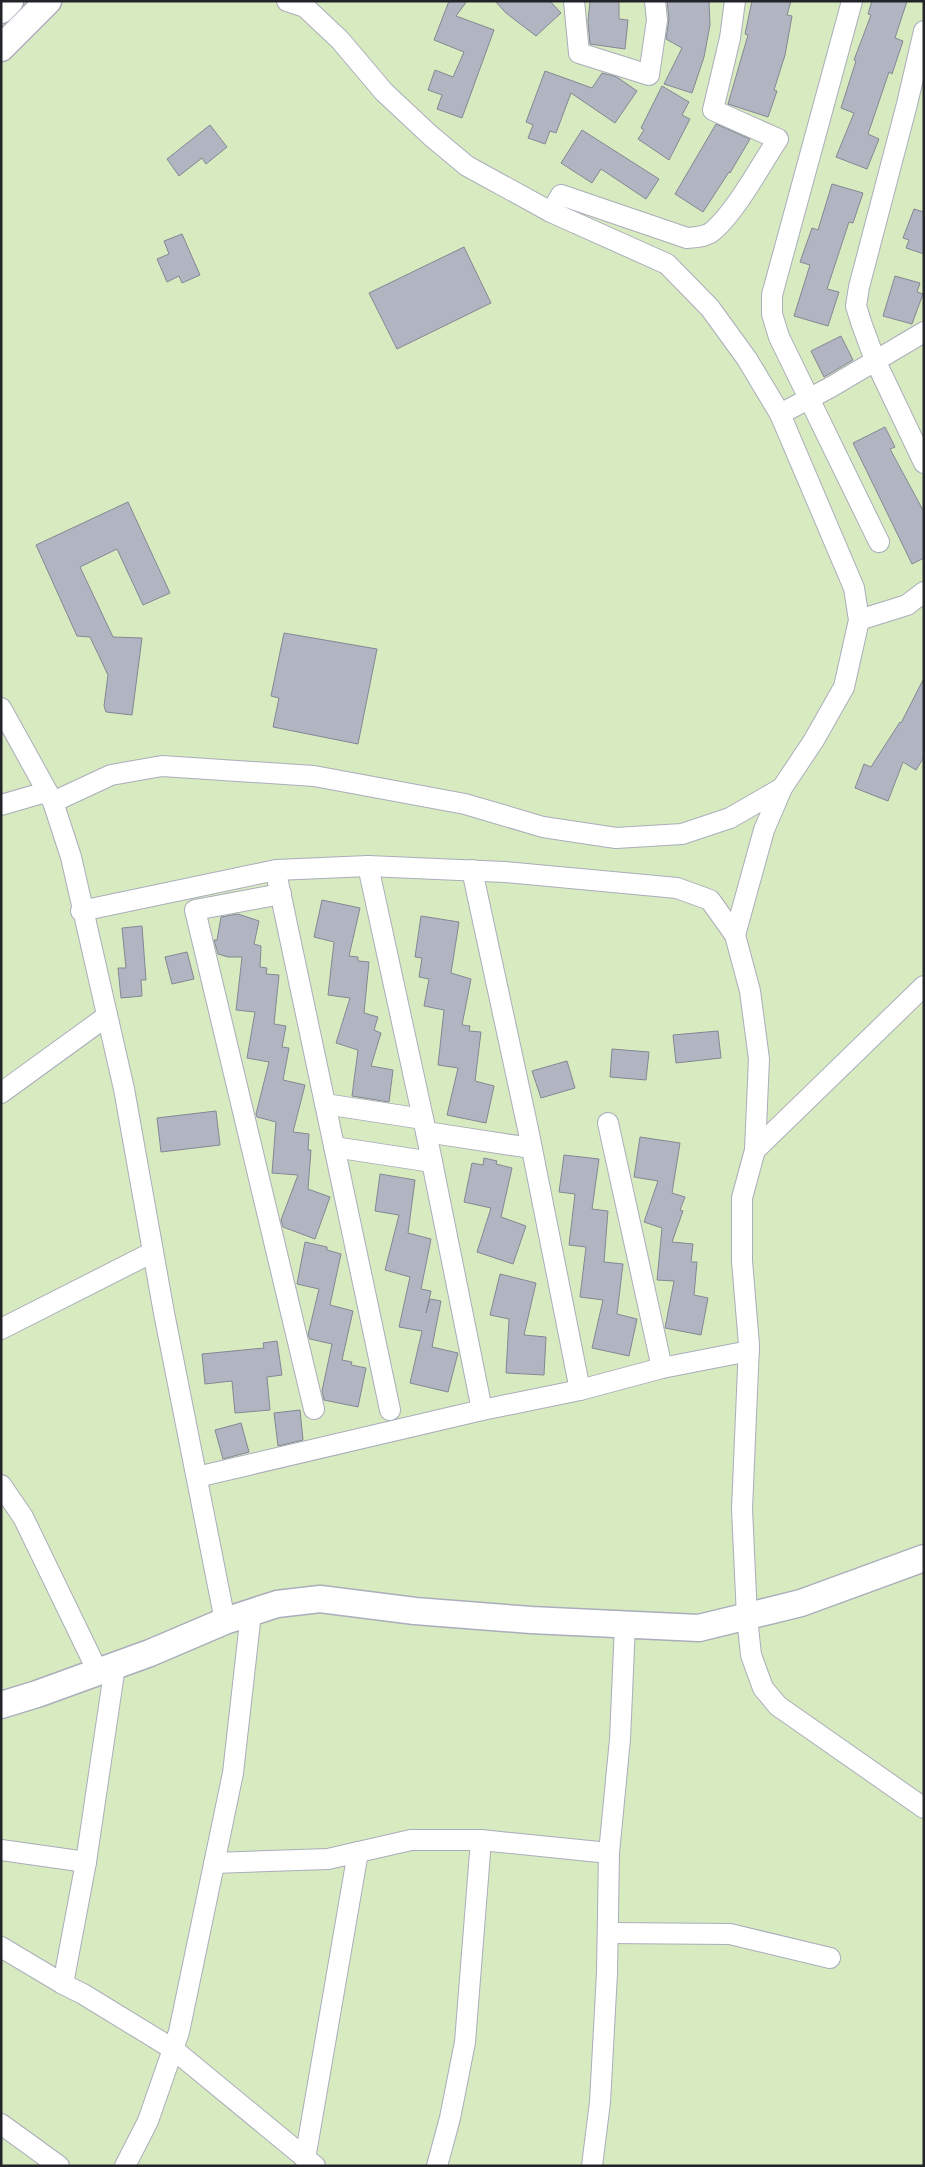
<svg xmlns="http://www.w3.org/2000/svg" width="925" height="2167" font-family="'Work Sans',sans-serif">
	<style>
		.green { fill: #d8eabf }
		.building { fill: #b1b5c2; stroke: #848794 }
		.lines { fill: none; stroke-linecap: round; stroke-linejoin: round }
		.minor-casing { stroke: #aaadbb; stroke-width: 22 }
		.major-casing { stroke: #aaadbb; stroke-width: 29 }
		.minor { stroke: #fff; stroke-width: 20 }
		.major { stroke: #fff; stroke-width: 26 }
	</style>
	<rect width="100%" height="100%" fill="#eff2fd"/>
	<!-- green -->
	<rect class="green" x="1" y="1" width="923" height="2165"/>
	<!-- building -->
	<g class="building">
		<path d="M449 1H467L456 16 494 30 462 118 437 109 442 95 428 90 435 70 453 77 464 52 434 40Z"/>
		<path d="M495 1H550L561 13 536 36 506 13Z"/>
		<path d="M590 1H619V19L628 20 625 49 590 44 588 21Z"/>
		<path d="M667 1H709L710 25 704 57 692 93 664 84 682 48 666 39 669 19Z"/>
		<path d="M752 1H791L787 15 792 16 785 55 774 90 777 91 768 117 728 104 748 35 745 34Z"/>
		<path d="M872 1H907L895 38 903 41 892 74 889 72 868 134 879 139 867 169 836 157 854 113 841 108 856 61 854 60 871 15 868 14Z"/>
		<path d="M545 71 592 88 602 73 617 77 637 91 615 123 571 93 556 133 550 131 545 144 528 138 533 125 526 122Z"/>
		<path d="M662 86 689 102 682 115 690 119 669 160 638 139 644 130 641 128Z"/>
		<path d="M716 124 750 139 730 173 729 172 703 212 675 194Z"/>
		<path d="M210 125 227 147 206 164 202 158 179 176 167 159Z"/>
		<path d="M582 130 659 179 646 199 601 169 592 183 561 163Z"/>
		<path d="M832 184 863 193 853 223 849 222 827 289 839 292 828 326 794 316 810 265 800 262 812 228 818 230Z"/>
		<path d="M914 209 924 212V254L906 248 909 240 903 238Z"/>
		<path d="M182 234 200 275 182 283 179 276 167 282 157 259 169 254 164 241Z"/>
		<path d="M464 247 491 303 397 349 369 293Z"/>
		<path d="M895 276 920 283 917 292 923 294 912 324 883 316Z"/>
		<path d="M841 336 853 360 824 377 811 351Z"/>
		<path d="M885 427 895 447 890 449 924 512V558L912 564 853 443Z"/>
		<path d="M128 502 170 593 143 605 117 549 80 567 113 637 142 638 132 715 106 712 104 706 108 675 90 637 77 636 36 545Z"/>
		<path d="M284 633 377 649 358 744 273 727 279 698 271 696Z"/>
		<path d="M924 678V757L916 770 903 762 888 801 855 788 864 764 871 767 900 722 901 723Z"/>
		<path d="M322 900 360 908 349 956 358 957V961L369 962 364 1013 378 1017 374 1030 381 1033 371 1066 393 1070 389 1102 352 1096 358 1050 336 1043 350 998 328 995 334 942 314 937Z"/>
		<path d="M238 914 259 921 254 944 261 946 260 967 267 968 266 974 279 975 274 1024 286 1026 282 1047 289 1048 283 1080 305 1085 293 1132 309 1134 308 1150H311L308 1189 330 1197 315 1239 283 1227 281 1220 298 1175 272 1173 276 1122 257 1117 256 1114 269 1062 247 1058 255 1012 236 1010 242 957H228L218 954 214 940H217L221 917Z"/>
		<path d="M421 916 459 922 451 973 471 979 462 1025 470 1026 469 1031 481 1032 475 1081 494 1086 486 1123 447 1115 458 1068 438 1065 444 1010 424 1006 429 979 419 977 422 958 415 957Z"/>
		<path d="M142 926 146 980H141L142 996 121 998 118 968H126L122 928Z"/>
		<path d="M187 952 194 979 172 984 165 957Z"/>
		<path d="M718 1031 721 1058 676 1063 673 1035Z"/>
		<path d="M612 1049 649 1052 646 1080 610 1077Z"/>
		<path d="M567 1061 575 1088 541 1098 532 1071Z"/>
		<path d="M216 1111 220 1145 161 1152 157 1118Z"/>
		<path d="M640 1137 680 1143 672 1193 685 1197 680 1210 683 1211 672 1242 693 1244 691 1262H697L694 1295 708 1298 701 1335 665 1328 674 1281 657 1280 662 1228 644 1222 658 1181 634 1177Z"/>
		<path d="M564 1155 599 1159 592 1209 608 1211 604 1262 623 1264 617 1314 637 1319 629 1356 592 1348 603 1300 580 1297 586 1247 569 1245 575 1194 559 1192Z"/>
		<path d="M484 1158 497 1161 496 1164 512 1168 501 1217 526 1226 513 1264 477 1252 491 1208 464 1202 472 1163 483 1165Z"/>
		<path d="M380 1174 415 1180 408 1233 431 1239 421 1289 431 1291 426 1313 430 1299 441 1301 432 1347 458 1353 448 1392 410 1383 422 1331 399 1327 410 1277 385 1270 399 1215 375 1211Z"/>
		<path d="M305 1242 327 1247V1250L341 1254 330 1305 353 1311 342 1360 352 1362 351 1365 366 1368 358 1407 324 1400 322 1391 332 1344 310 1339 308 1335 319 1289 297 1284Z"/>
		<path d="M500 1274 536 1283 524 1335 546 1337 544 1375 506 1373 509 1319 490 1315Z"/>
		<path d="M277 1341 282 1375 267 1377 270 1410 235 1413 232 1381 205 1384 202 1354 264 1348 263 1343Z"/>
		<path d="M300 1410 303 1440 278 1446 274 1413Z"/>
		<path d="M241 1423 249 1452 223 1459 215 1430Z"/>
	</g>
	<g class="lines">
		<!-- minor casing -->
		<g class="minor-casing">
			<g id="minor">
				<path d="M287 1 305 7 340 40 384 92 431 136 467 166 551 212 667 264 710 308 747 359 780 414 854 588 859 620 844 687 814 740 782 788 764 830 735 935"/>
				<path d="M574 1 579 53 649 75 657 20 655 1"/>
				<path d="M852 1 772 295V314L779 337 879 542"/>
				<path d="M924 31 907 104 859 287 856 306 862 325 875 360 924 463"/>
				<path d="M551 212 561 195 687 238C696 237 706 237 713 231 737 210 760 166 778 139L713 110 730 38 735 1"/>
				<path d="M780 414 831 387 924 332"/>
				<path d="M859 620 907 605 924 592"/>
				<path d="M1 708 53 802 71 857 124 1089 164 1313 225 1621"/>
				<path d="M53 802 111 775 162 766 314 776 465 804 543 827 616 838 682 834 730 818 782 788"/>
				<path d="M1 805 46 792"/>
				<path d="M368 866 426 1132 482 1410"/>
				<path d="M278 882 390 1410"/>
				<path d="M281 894 195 910 314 1409"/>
				<path d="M81 911 276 870 368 866 505 872 677 888 710 900 735 935 750 991 759 1059 755 1150 742 1198V1261L749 1345 742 1509 747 1617 751 1655 763 1688 778 1706 924 1808"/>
				<path d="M1 1093 107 1016"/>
				<path d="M325 1104 423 1119"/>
				<path d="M608 1123 662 1368"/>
				<path d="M426 1132 531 1148"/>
				<path d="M334 1147 432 1162"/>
				<path d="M755 1150 924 986"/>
				<path d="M1 1329 153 1252"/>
				<path d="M580 1390 662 1368 749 1351"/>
				<path d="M197 1477 482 1410 580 1390 528 1129 472 870"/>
				<path d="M1 1485 23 1517 98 1672"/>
				<path d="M1 1850 86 1862"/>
				<path d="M214 1863 328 1859 411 1840H481L609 1853"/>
				<path d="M608 1933 730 1934 830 1958"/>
				<path d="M1 1947 63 1984 83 1994 173 2049 315 2166"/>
				<path d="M63 1984 86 1862 115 1666"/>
				<path d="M1 2124 59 2166"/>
				<path d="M305 2159 358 1852"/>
				<path d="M125 2166 148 2121 179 2032 233 1773 251 1613"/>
				<path d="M437 2166 450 2118 465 2042 481 1840"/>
				<path d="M592 2166 600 2102 607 1973 609 1853 620 1739 625 1625"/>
			</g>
		</g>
		<!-- major casing -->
		<g class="major-casing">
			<g id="major">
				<path d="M1 10 10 1"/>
				<path d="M1 48 48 1"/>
				<path d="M1 1705 37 1694 150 1653 225 1621 277 1604 320 1599 415 1611 531 1620 699 1628 801 1603 924 1558"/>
			</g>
		</g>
		<!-- minor -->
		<use href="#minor" class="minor"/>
		<!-- major -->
		<use href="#major" class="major"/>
	</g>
	<!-- border -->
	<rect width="925" height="2167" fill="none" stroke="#222429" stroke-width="5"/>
</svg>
